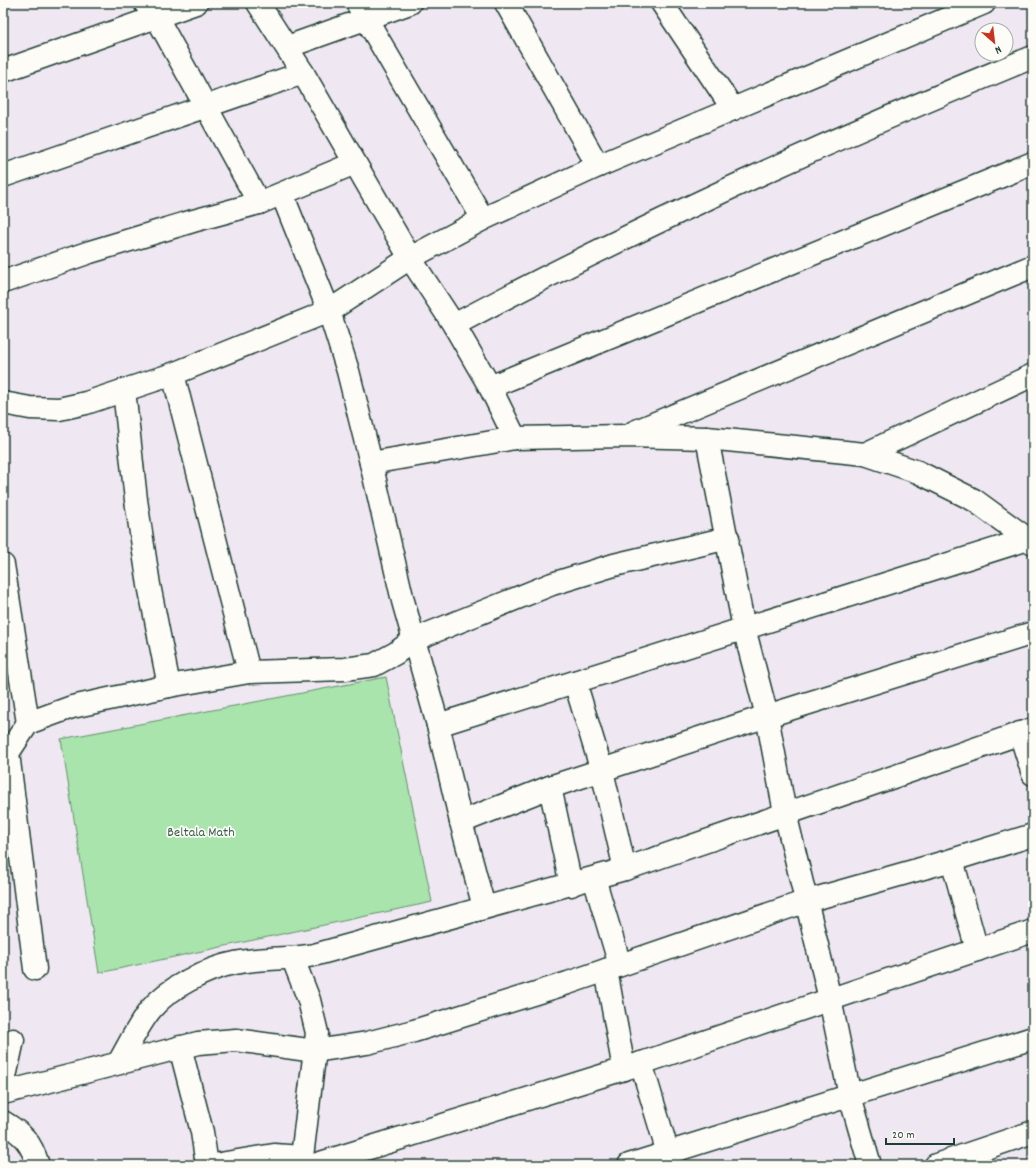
<svg xmlns="http://www.w3.org/2000/svg" width="1036" height="1168" font-family="Dekko,sans-serif">
	<style>
		.green { fill: #a8e4ab; stroke: #649070 }
		.lines { fill: none; stroke-linecap: round; stroke-linejoin: round }
		.street-casing { stroke: #1f3d34; stroke-width: 25 }
		.street { stroke: #fdfcf7; stroke-width: 22 }
		.labels { text-anchor: middle; stroke-width: 3.5; stroke-linejoin: round; paint-order: stroke }
		.park-label { font-size: 14px; fill: #3a5e4c; stroke: #fdfcf7 }
	</style>
	<rect width="100%" height="100%" fill="#efe7f1"/>
	<filter id="ink" filterUnits="userSpaceOnUse"><feTurbulence type="fractalNoise" baseFrequency=".025" numOctaves="2"/><feDisplacementMap in="SourceGraphic" scale="8" xChannelSelector="R" yChannelSelector="G"/><feConvolveMatrix kernelMatrix="1 2 1 2 8 2 1 2 1" color-interpolation-filters="sRGB"/></filter>
	<g filter="url(#ink)">
		<!-- green -->
		<path class="green" d="M386 677 432 902 99 973 61 739Z"/>
		<g class="lines">
			<!-- street casing -->
			<g class="street-casing">
				<g id="street">
					<path d="M145 3 157 18 259 203"/>
					<path d="M258 3 303 73 410 258 454 325 490 387 515 438 626 436 707 438 865 454 918 472 974 500 1033 543"/>
					<path d="M357 3 483 219"/>
					<path d="M506 3 598 166"/>
					<path d="M662 3 733 109"/>
					<path d="M287 47 410 3"/>
					<path d="M3 71 196 3"/>
					<path d="M3 176 303 73"/>
					<path d="M282 194 329 311 348 371 371 463 403 601 438 725 461 822 484 907"/>
					<path d="M3 282 90 252 193 221 259 203 355 163"/>
					<path d="M454 325C641 225 836 137 1033 57"/>
					<path d="M173 374 249 672"/>
					<path d="M490 387 1033 163"/>
					<path d="M124 390 136 500 149 585 169 686"/>
					<path d="M3 403 30 408 59 409 86 403 173 374 329 311 410 258 483 219 598 166 984 3"/>
					<path d="M634 432 1033 266"/>
					<path d="M707 438 744 628 767 716 785 813 830 999 850 1096 870 1165"/>
					<path d="M865 454 1033 375"/>
					<path d="M371 463 515 438"/>
					<path d="M3 565 28 723"/>
					<path d="M575 682 602 771 625 869"/>
					<path d="M438 725 1028 539"/>
					<path d="M1020 733 1033 774"/>
					<path d="M550 787 571 885"/>
					<path d="M461 822 550 787 767 716 1033 633"/>
					<path d="M952 860 977 950"/>
					<path d="M594 878 620 965"/>
					<path d="M293 959 309 1000 317 1033 301 1165"/>
					<path d="M35 969 8 753 28 723 72 707 169 686 249 672 345 669 374 665 396 653 413 640 552 584 614 565 728 538"/>
					<path d="M606 970 624 1069"/>
					<path d="M180 1047 202 1132 207 1165"/>
					<path d="M119 1062C129 1045 138 1025 151 1009 168 988 208 968 235 963 261 957 288 960 314 955L625 869 1033 729"/>
					<path d="M641 1063 668 1153"/>
					<path d="M3 1086 13 1040"/>
					<path d="M3 1093 198 1043 236 1040 315 1051 367 1043 414 1031 568 983 807 901 952 860 1033 835"/>
					<path d="M3 1122C23 1134 31 1142 38 1165"/>
					<path d="M214 1165 274 1155 302 1157"/>
					<path d="M314 1165 624 1069 1033 931"/>
					<path d="M629 1165 1033 1038"/>
					<path d="M936 1165 1033 1132"/>
				</g>
			</g>
			<!-- street -->
			<use href="#street" class="street"/>
		</g>
	</g>
	<g class="labels">
		<!-- park labels -->
		<g class="park-label">
			<text x="201" y="836">Beltala Math</text>
		</g>
	</g>
	<!-- margin -->
	<rect width="1036" height="1168" fill="none" stroke="#fdfcf7" stroke-width="16"/>
	<rect x="8" y="8" width="1020" height="1152" fill="none" stroke="#1f3d34" stroke-width="1.5" filter="url(#ink)"/>
	<!-- north arrow -->
	<g transform="translate(994 42) rotate(152)"><circle r="19" fill="#fdfcf7" stroke="#a4b0a9"/>
	<path d="M0-3L7 15L0 10L-7 15Z" fill="#c8321e"/>
	<text y="-6" font-size="11" font-weight="bold" text-anchor="middle" fill="#1f3d34">N</text>
	</g>
	<!-- scale -->
	<path d="M886 1138v6h68v-6" fill="none" stroke="#1f3d34" stroke-width="2"/>
	<text x="892" y="1138" font-size="12" fill="#1f3d34" stroke="#fdfcf7" stroke-width="3" paint-order="stroke">20 m</text>
</svg>
